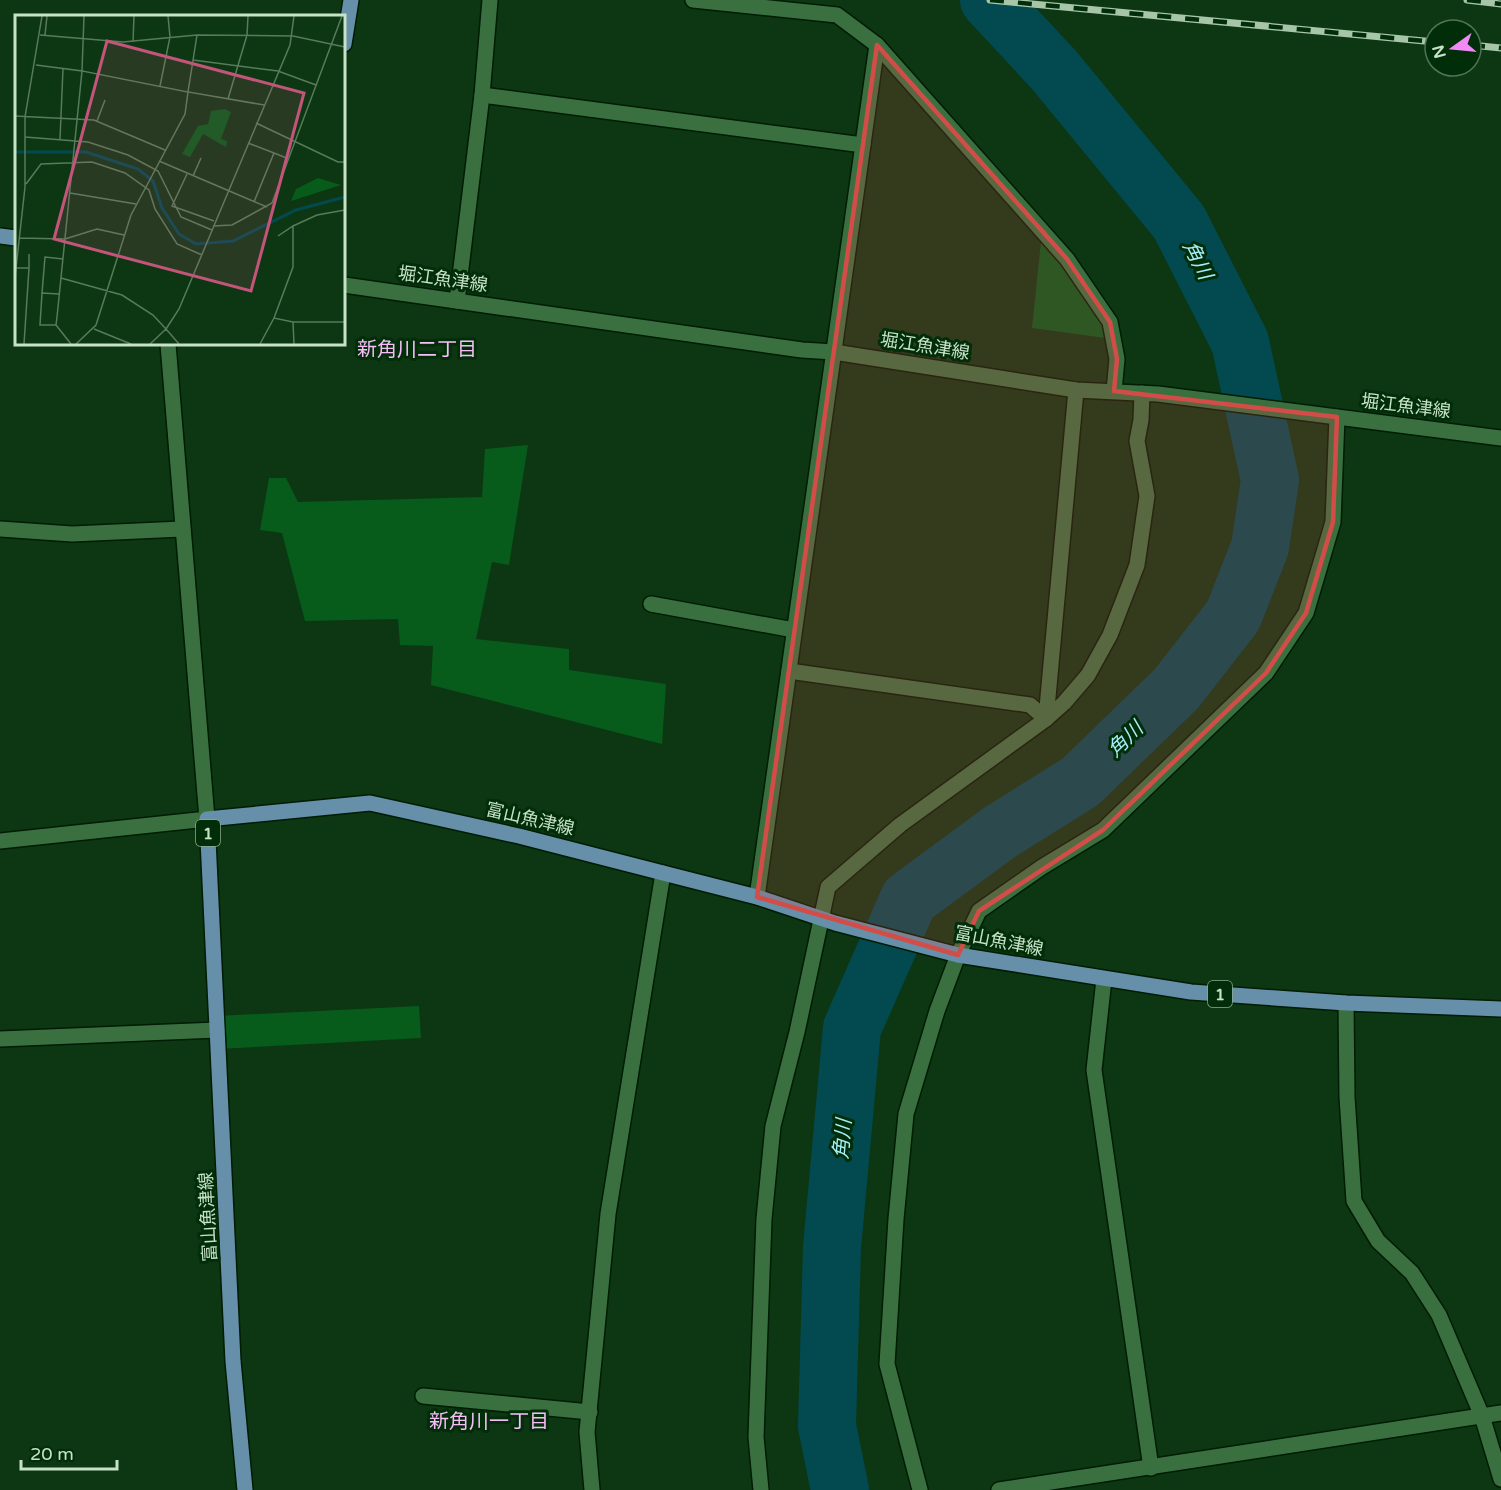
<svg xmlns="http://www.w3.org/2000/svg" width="1501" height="1490" font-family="'Varela Round','Noto Sans JP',sans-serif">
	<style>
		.green { fill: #075b1b }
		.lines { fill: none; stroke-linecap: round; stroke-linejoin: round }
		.river { stroke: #034950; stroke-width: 58 }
		.street-casing { stroke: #011c04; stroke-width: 18 }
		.secondary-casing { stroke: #011c04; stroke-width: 18 }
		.primary-casing { stroke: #011c04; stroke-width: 18 }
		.street { stroke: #3a703f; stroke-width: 15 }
		.secondary { stroke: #3a703f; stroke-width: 15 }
		.primary { stroke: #668fa9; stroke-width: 15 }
		.rail-casing { stroke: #a7c6a9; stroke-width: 7 }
		.rail { stroke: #012d09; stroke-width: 4.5; stroke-dasharray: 14; stroke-linecap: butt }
		.marked { fill: #d34d48; fill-opacity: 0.2; stroke: #d34d48; stroke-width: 4.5; stroke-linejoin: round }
		.labels { text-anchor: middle; stroke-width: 6; stroke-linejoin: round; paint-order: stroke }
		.shield { fill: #012d09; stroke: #8bac8e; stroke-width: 1.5 }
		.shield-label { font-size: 16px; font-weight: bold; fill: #c6e2c7 }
		.street-label { font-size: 18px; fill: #c6e2c7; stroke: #012d09 }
		.water-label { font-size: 20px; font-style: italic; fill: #a3eef7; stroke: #012d09 }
		.neighbourhood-label { font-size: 20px; fill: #f7bef8; stroke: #012d09 }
		.inset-river { fill: none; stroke: #034950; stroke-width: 3 }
		.inset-road { fill: none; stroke: #577b5b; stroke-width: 1.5 }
		.view { fill: #c3557b; fill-opacity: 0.15; stroke: #c3557b; stroke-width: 3 }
		.inset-edge { fill: none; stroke: #c6e2c7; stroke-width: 3 }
	</style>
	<rect width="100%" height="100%" fill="#0d3713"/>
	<!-- green -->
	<g class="green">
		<path d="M1042 232 1113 339 1032 328Z"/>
		<path d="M528 445 509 565 492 562 476 639 569 649V670L666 684 662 744 431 685 433 646 400 645 398 619 305 621 282 533 260 530 269 478H286L298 502 482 497 485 449Z"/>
		<path d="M419 1006 421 1038 218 1049 216 1016Z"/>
	</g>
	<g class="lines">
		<!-- river -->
		<path class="river" d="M840 1490 827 1426 832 1247 852 1028 909 899 1000 832 1080 782 1176 689 1233 616 1260 547 1270 480 1240 342 1179 222 1054 70 989 0"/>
		<!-- street casing -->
		<g class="street-casing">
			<g id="street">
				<path d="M490 0 482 95 863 145"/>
				<path d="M693 0 837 15 877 45 1067 259 1110 322 1117 359 1114 391"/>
				<path d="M457 301 482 95"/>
				<path d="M0 529 72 534 182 529"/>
				<path d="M651 604 794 630"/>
				<path d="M789 671 1030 705 1046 719"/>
				<path d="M1046 719 1076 390"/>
				<path d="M0 841 207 819 168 344"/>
				<path d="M757 897 877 45"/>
				<path d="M1104 979 1094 1070 1151 1468"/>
				<path d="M1346 1003 1347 1097 1354 1201 1378 1241 1412 1273 1439 1315 1482 1416 1501 1479"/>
				<path d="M0 1039 217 1030"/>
				<path d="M423 1396 590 1412"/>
				<path d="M592 1490 587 1432 608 1214 663 873"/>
				<path d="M761 1490 756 1437 764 1219 773 1126 797 1032 828 887 900 825 1046 719 1064 703 1088 675 1110 635 1137 565 1147 496 1137 441 1141 420 1142 393"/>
				<path d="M920 1490 887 1364 896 1219 906 1114 937 1011 958 955 979 911 1042 867 1103 830 1266 673 1306 613 1333 522 1337 417"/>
				<path d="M999 1490 1501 1413"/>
			</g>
		</g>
		<!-- secondary casing -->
		<g class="secondary-casing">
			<path id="secondary" d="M344 285 802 350 834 352 1076 390 1158 394 1501 438"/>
		</g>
		<!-- primary casing -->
		<g class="primary-casing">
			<g id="primary">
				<path d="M344 44 351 0"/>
				<path d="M0 236 16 238"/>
				<path d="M245 1490 233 1361 207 819 370 803 519 836 663 873 757 897 835 923 958 955 1191 992 1346 1003 1501 1009"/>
			</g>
		</g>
		<!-- street -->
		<use href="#street" class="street"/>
		<!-- secondary -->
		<use href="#secondary" class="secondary"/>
		<!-- primary -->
		<use href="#primary" class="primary"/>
		<!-- rail casing -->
		<g class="rail-casing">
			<g id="rail">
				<path d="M990 0 1435 42"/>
				<path d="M1467 0 1501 4"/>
				<path d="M1471 45 1501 48"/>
			</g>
		</g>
		<!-- rail -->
		<use href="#rail" class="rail"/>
	</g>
	<!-- marked area -->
	<path class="marked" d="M877 45 1067 259 1110 322 1117 359 1114 391 1337 417 1333 522 1306 613 1266 673 1103 830 979 911 958 955 757 897Z"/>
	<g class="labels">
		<!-- shield labels -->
		<g class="shield">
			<rect x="196" y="820" width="24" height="26" rx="4.5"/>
			<rect x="1208" y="981" width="24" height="26" rx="4.5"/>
		</g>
		<g class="shield-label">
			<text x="208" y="839">1</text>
			<text x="1220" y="1000">1</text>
		</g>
		<!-- street labels -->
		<g class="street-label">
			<text transform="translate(443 279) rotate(8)" y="6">堀江魚津線</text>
			<text transform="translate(925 346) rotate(9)" y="6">堀江魚津線</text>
			<text transform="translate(1406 406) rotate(7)" y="6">堀江魚津線</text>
			<text transform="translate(530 819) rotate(13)" y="6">富山魚津線</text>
			<text transform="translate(999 941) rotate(11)" y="6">富山魚津線</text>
			<text transform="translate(208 1217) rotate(-93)" y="6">富山魚津線</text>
		</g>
		<!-- water labels -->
		<g class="water-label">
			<text transform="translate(1198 260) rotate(63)" y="7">角川</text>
			<text transform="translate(1125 739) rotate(-44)" y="7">角川</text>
			<text transform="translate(842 1139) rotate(-85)" y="7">角川</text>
		</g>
		<!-- neighbourhood labels -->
		<g class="neighbourhood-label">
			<text x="417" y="356">新角川二丁目</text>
			<text x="489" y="1428">新角川一丁目</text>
		</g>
	</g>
	<!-- overview -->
	<g transform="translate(15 15)">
		<rect width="330" height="330" fill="#0d3713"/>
		<path d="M210 94 216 97 206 124 212 126 211 132 188 119 175 142 167 139 183 111 193 109 196 96ZM303 163 326 170 276 186 281 174Z" fill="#075b1b"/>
		<path class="inset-river" d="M0 137H71L123 154 138 166 147 193 164 219 181 229 218 226 281 195 330 182"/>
		<path class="inset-road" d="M25 20 108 27 182 20 278 21 330 32M30 20 32 1M182 20 173 77 249 90M118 27 119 1M178 45 263 56 301 70M21 50 67 56 42 302 41 310 56 329M145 71 155 22 153 1M213 84 232 20 233 1M0 101 79 105 150 135M82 106 90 85M241 108 323 147H330M10 122 73 127 113 140 143 156 166 202 197 215M45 124 48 54M233 128 259 138M144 146 252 192M172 159 157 191 199 206M178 161 186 143M11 169 26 149 77 147 110 158 134 175 140 194 162 229 187 240M55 178 121 189M239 187 259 138 274 144M198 211 217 210 257 188 327 1M278 211 302 200 330 195M5 223 50 224 82 214 109 220M1 253H14V239M0 262 10 172V102L27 1M46 263 107 280 138 300 151 314 135 329M27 278 30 242 48 244M259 303 278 252V211L263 221M278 307 279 329M41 310H25L27 278 44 279M79 314 116 329M9 329 14 253M61 329 81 310 116 200 170 99 173 77 67 56 69 1M164 329 151 314 164 294 275 30 279 1M245 329 259 303 278 307H330"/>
		<path class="view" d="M92 26 289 78 236 276 39 224Z"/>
		<rect width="330" height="330" class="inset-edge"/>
	</g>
	<!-- north arrow -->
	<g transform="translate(1453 48) rotate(255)"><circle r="28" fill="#012d09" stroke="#507555" stroke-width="1.5"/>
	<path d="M0-4.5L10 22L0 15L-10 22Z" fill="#f18af4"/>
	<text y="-9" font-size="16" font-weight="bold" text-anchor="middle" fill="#c6e2c7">N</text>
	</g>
	<!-- scale -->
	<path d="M21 1460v9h96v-9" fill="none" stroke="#c6e2c7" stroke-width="3"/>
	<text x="30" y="1460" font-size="18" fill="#c6e2c7" stroke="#012d09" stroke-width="4.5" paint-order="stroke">20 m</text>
</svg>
